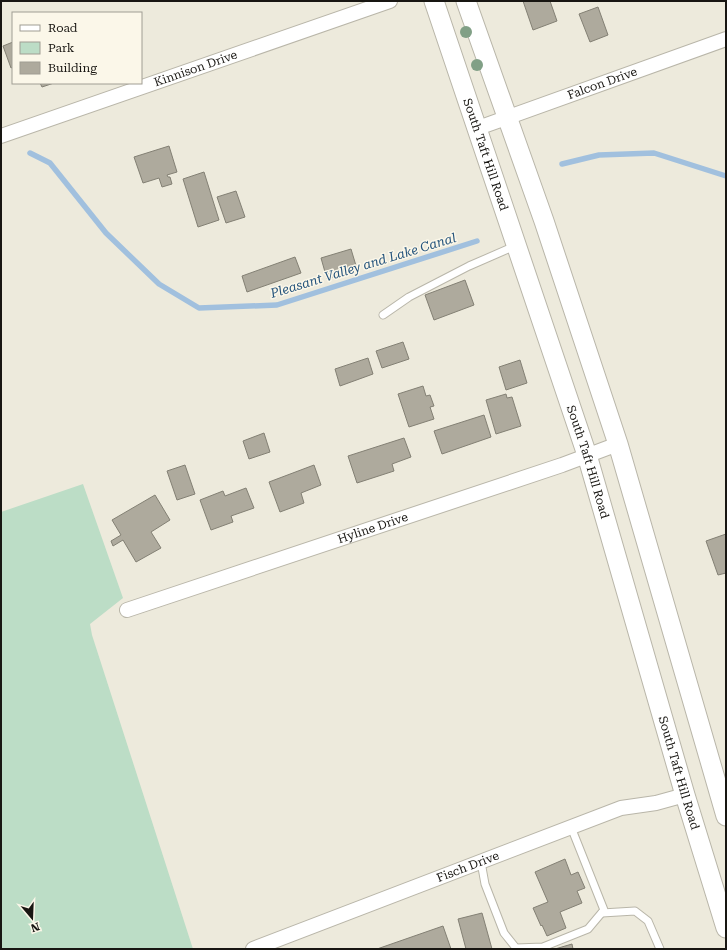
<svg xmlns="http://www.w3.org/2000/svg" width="727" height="950" font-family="'Roboto Serif',serif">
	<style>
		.green { fill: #bcddc6 }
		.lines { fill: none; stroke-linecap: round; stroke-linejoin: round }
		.stream { stroke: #a1c0de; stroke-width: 5.5 }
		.building { fill: #aeaa9d; stroke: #838074 }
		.lane-casing { stroke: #b9b6a9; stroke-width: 9 }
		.street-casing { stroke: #b9b6a9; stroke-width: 16 }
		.secondary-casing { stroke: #b9b6a9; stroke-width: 21 }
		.lane { stroke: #fff; stroke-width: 7 }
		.street { stroke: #fff; stroke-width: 14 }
		.secondary { stroke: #fff; stroke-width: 19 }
		.tree { fill: #81a086 }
		.labels { text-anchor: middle; stroke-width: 3; stroke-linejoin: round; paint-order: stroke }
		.street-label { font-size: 12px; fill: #181612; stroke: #fbf7e9 }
		.water-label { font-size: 13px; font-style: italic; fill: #25547c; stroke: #fbf7e9 }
	</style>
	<rect width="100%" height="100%" fill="#edeadc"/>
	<!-- green -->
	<path class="green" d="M83 484 123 598 90 624 92 635 193 949H1V512Z"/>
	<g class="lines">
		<!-- stream -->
		<g class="stream">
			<path d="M30 153 50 163 106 233 159 284 199 308 277 305 477 241"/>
			<path d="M562 164 599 155 654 153 726 176"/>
		</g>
	</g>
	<!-- building -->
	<g class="building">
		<path d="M523 1H550L557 21 533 30Z"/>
		<path d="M598 7 608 35 590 42 579 14Z"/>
		<path d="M13 42V67L11 68 3 46Z"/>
		<path d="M40 83H54L42 87Z"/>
		<path d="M169 146 177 172 167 175 168 177H170L172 184 162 187 159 178 143 183 134 157Z"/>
		<path d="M204 172 219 220 198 227 183 179Z"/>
		<path d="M236 191 245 217 226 223 217 197Z"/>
		<path d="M351 249 357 269 327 279 321 258Z"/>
		<path d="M295 257 301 273 247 292 242 276Z"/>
		<path d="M465 280 474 305 434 320 425 295Z"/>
		<path d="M403 342 409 359 382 368 376 351Z"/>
		<path d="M368 358 373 374 340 386 335 369Z"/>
		<path d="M520 360 527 383 506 390 499 367Z"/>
		<path d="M423 386 426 396 430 395 434 406 430 407 434 419 409 427 398 394Z"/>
		<path d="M506 394 507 398 512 397 521 426 496 434 486 400Z"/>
		<path d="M484 415 491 437 442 454 434 431Z"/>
		<path d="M264 433 270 452 249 459 243 441Z"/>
		<path d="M404 438 411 457 392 464 394 471 357 483 348 456Z"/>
		<path d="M185 465 195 494 177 500 167 471Z"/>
		<path d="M314 465 321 485 301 493 304 503 280 512 269 482Z"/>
		<path d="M246 488 254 508 231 516 233 522 211 530 200 500 223 491 225 496Z"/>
		<path d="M155 495 170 520 151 532 161 548 136 562 123 540 113 546 111 541 121 535 112 520Z"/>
		<path d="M726 534V573L718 575 706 541Z"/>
		<path d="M565 859 571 875 578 872 585 888 577 891 582 903 560 912 566 928 547 936 542 925 541 926 533 908 548 902 535 872Z"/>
		<path d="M482 913 492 949H466L458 919Z"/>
		<path d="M443 926 451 949H377Z"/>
		<path d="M572 944 573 949H555Z"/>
	</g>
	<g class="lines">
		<!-- lane casing -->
		<g class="lane-casing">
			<g id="lane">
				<path d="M383 315 409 297 469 266 515 246"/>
				<path d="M481 862 485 884 504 933 516 948 543 947 588 929 604 910 571 827"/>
				<path d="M602 913 635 911 648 921 660 949"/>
			</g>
		</g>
		<!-- street casing -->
		<g class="street-casing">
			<g id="street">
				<path id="s1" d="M478 128 726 39"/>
				<path id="s2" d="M1 136 390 1"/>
				<path id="s3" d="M127 610 562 465 618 444"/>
				<path id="s4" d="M253 949 621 808 656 803 685 795"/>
			</g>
		</g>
		<!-- secondary casing -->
		<g class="secondary-casing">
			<g id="secondary">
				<path id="s5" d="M434 1 587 455 685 795 726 928"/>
				<path d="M466 1 544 221 618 444 726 816"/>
			</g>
		</g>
		<!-- lane -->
		<use href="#lane" class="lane"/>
		<!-- street -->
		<use href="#street" class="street"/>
		<!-- secondary -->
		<use href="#secondary" class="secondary"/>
	</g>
	<!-- trees -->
	<g class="tree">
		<circle cx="466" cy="32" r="6"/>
		<circle cx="477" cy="65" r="6"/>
	</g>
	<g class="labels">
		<!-- street labels -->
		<g class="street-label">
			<text dy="4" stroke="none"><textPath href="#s2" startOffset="206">Kinnison Drive</textPath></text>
			<text dy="4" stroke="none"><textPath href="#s1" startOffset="132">Falcon Drive</textPath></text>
			<text dy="4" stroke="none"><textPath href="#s5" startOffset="162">South Taft Hill Road</textPath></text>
			<text dy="4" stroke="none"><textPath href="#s5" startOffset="486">South Taft Hill Road</textPath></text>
			<text dy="4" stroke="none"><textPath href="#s3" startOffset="259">Hyline Drive</textPath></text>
			<text dy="4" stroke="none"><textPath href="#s5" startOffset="810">South Taft Hill Road</textPath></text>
			<text dy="4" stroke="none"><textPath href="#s4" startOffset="230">Fisch Drive</textPath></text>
		</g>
		<!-- water labels -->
		<g class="water-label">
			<text transform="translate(363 265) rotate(-17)" y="5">Pleasant Valley and Lake Canal</text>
		</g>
	</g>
	<!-- border -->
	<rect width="727" height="950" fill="none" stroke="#181612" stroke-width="4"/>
	<!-- legend -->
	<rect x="12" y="12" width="130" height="72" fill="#fbf7e9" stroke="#a09d93"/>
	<rect x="20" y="25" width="20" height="6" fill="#ffffff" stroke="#a09d93"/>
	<text x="48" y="32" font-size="12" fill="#181612">Road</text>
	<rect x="20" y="42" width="20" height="12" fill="#bcddc6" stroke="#a09d93"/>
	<text x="48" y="52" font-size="12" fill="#181612">Park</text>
	<rect x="20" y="62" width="20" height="12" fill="#aeaa9d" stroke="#a09d93"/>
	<text x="48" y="72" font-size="12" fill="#181612">Building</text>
	<!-- north arrow -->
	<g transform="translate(32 918) rotate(161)" stroke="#fbf7e9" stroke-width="3" paint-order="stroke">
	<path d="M0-3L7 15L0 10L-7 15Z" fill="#181612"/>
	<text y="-6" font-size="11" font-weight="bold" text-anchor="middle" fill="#181612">N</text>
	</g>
</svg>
